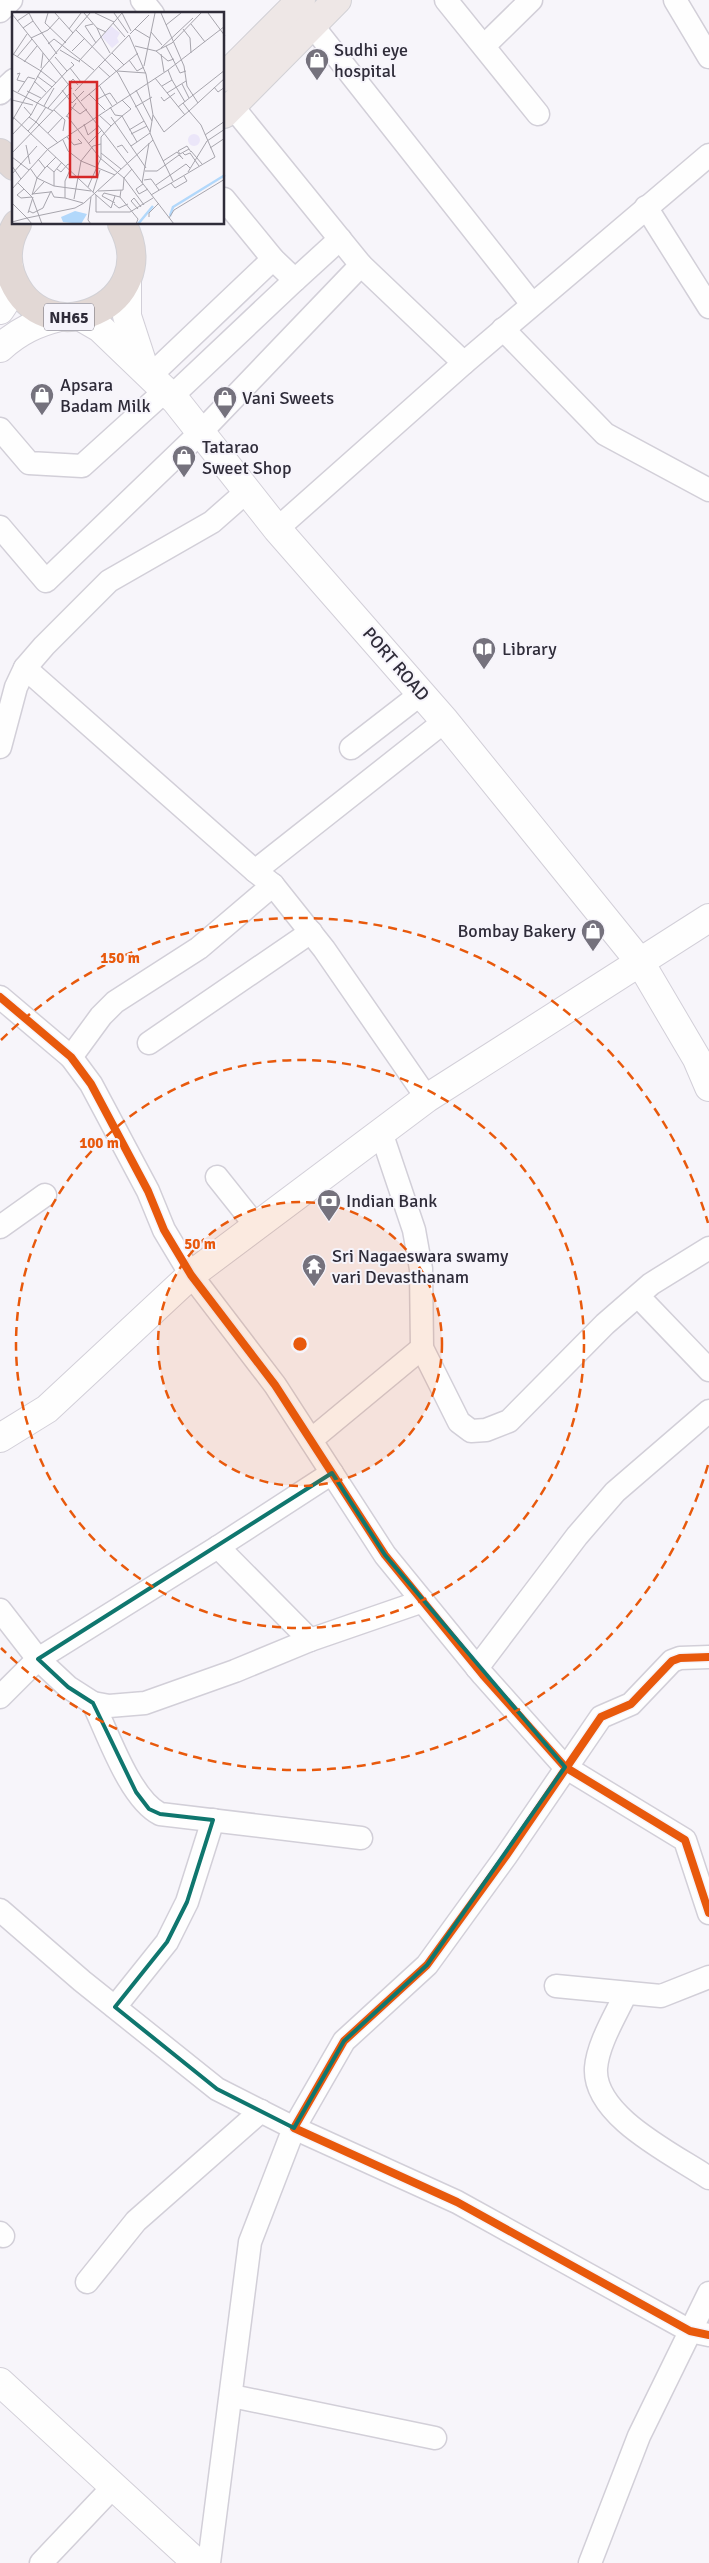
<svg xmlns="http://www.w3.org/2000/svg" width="709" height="2563" font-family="Signika,sans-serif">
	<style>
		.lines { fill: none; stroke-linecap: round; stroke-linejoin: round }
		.street-casing { stroke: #d2cfd8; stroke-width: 25 }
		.secondary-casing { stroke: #d2cfd8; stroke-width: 30 }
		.primary-casing { stroke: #d2d1d6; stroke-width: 30 }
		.highway-casing { stroke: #d2d1d6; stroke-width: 30 }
		.street { stroke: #fefefe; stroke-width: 22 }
		.secondary { stroke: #fefefe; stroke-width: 28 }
		.primary { stroke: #eee7e6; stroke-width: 28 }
		.highway { stroke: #e2d8d5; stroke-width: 28 }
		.cycleway-casing { stroke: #f6f4fb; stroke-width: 11 }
		.cycleway { stroke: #e8590c; stroke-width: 8 }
		.marked { fill: none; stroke: #0f766e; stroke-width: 4; stroke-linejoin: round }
		.ring { fill: none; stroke: #e8590c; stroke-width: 2.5; stroke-dasharray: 9 6 }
		.labels { text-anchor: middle; stroke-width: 4; stroke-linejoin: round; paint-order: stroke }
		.shield { fill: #f6f4fb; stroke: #6b6873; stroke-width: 1 }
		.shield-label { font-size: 16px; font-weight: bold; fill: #2f2c39 }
		.poi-label { font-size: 18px; fill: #2f2c39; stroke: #f6f4fb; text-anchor: start }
		.street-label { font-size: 18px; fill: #2f2c39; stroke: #f6f4fb }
		.inset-river { fill: none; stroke: #b2d8fb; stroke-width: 2.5 }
		.inset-road { fill: none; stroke: #a7a5ad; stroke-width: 1 }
		.view { fill: #d62828; fill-opacity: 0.15; stroke: #d62828; stroke-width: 2.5 }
		.inset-edge { fill: none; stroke: #2f2c39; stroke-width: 2.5 }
		.centre { fill: #e8590c; stroke: #f6f4fb; stroke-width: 2.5 }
		.ring-label { font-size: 15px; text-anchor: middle; font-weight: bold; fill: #e8590c; stroke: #f6f4fb; stroke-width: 4; stroke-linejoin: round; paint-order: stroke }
	</style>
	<rect width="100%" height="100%" fill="#f7f5fa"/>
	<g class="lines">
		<!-- street casing -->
		<g class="street-casing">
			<g id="street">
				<path d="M142 0 153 14"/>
				<path d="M446 0 538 114"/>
				<path d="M675 0 709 57"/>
				<path d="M0 11 11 0"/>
				<path d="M312 25 532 304"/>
				<path d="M484 46 531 0"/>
				<path d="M0 93 14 80"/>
				<path d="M232 106 361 265 464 363"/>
				<path d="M646 207 709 307"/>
				<path d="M295 280 340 239"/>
				<path d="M503 329 605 434 709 490"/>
				<path d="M150 376 273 259"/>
				<path d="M171 397 295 280 273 259 224 199"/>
				<path d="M0 429 29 463 82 466 165 391"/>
				<path d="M0 527 46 581 201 432 361 265"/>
				<path d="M277 529 464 363 709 155"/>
				<path d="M25 668 255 871 445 721"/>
				<path d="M0 747 16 687 25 668 44 646 109 581 212 522 246 492"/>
				<path d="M351 748 422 693"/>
				<path d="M255 871 273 885 324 949 427 1098"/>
				<path d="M0 997 71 1057 91 1084 148 1191 164 1230 191 1275 275 1385 385 1555 483 1675 565 1767 685 1840 709 1913"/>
				<path d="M149 1043 311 932"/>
				<path d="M71 1057 101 1016 115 1002 199 948 273 885"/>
				<path d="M381 1132 414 1230 421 1269 422 1348 459 1422 471 1431 486 1430 509 1421 605 1324 651 1284 709 1248"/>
				<path d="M217 1177 256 1226"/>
				<path d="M0 1227 45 1195"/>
				<path d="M638 1296 709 1370"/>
				<path d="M311 1440 422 1348"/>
				<path d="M0 1610 38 1659 68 1687 93 1703 109 1706 145 1703 235 1671 310 1640 218 1547"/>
				<path d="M310 1640 423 1601"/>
				<path d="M709 1657 680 1658 672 1661 631 1704 601 1717 506 1856 427 1965 344 2041 294 2128 457 2202 690 2331 709 2335"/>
				<path d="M477 1668 577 1536 615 1492 709 1411"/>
				<path d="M0 1697 38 1659 218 1547 332 1473"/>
				<path d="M93 1703C108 1734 130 1799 160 1814L361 1838"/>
				<path d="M0 1910 82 1981 217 2089 294 2128 250 2242 209 2563"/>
				<path d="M556 1986 661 1996 709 1977"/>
				<path d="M626 1993C616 2015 598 2043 596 2068 593 2116 673 2154 709 2178"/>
				<path d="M115 2007 167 1942 187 1902 213 1820"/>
				<path d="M0 2233 3 2236"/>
				<path d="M87 2282 136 2221 261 2111"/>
				<path d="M232 2396 435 2438"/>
				<path d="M41 2563 113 2487"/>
				<path d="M590 2563 639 2436 709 2293"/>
			</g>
		</g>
		<!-- secondary casing -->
		<g class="secondary-casing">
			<g id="secondary">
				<path d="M127 280V316L144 368"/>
				<path d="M0 310 8 298 9 268"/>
				<path d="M81 317 100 328 176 401 277 529 445 721 640 962 697 1059 709 1087"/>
				<path d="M0 348C19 331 36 323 60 317"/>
				<path d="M0 1438 47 1409 191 1275 427 1098 709 918"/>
				<path d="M0 2382 197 2563"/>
			</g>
		</g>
		<!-- primary casing -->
		<g class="primary-casing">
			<g id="primary">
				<path d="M224 77 301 0"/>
				<path d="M224 114 337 0"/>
			</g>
		</g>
		<!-- highway casing -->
		<g class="highway-casing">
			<g id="highway">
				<path d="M0 153 14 166"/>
				<path d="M17 224C8 239 5 258 11 275 42 359 166 304 122 224"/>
			</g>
		</g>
		<!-- street -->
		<use href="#street" class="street"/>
		<!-- secondary -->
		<use href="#secondary" class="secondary"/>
		<!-- primary -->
		<use href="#primary" class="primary"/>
		<!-- highway -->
		<use href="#highway" class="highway"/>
		<!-- cycleway casing -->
		<g class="cycleway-casing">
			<g id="cycleway">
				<path d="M0 997 71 1057 91 1084 148 1191 164 1230 191 1275 275 1385 385 1555 483 1675 565 1767 685 1840 709 1913"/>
				<path d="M709 1657 680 1658 672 1661 631 1704 601 1717 506 1856 427 1965 344 2041 294 2128 457 2202 690 2331 709 2335"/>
			</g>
		</g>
		<!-- cycleway -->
		<use href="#cycleway" class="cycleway"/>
	</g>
	<!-- marked area -->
	<path class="marked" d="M332 1473 385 1555 565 1767 427 1965 344 2041 294 2128 217 2089 115 2007 167 1942 187 1902 213 1820 160 1814 149 1809 136 1792 93 1703 68 1687 38 1659Z"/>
	<!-- distance rings -->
	<circle cx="300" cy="1344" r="142" fill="#e8590c" fill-opacity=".12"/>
	<g class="ring">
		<circle cx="300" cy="1344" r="142"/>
		<circle cx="300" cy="1344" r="284"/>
		<path d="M708 1465A426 426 0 0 1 1 1648M1 1040A426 426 0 0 1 708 1223"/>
	</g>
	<!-- icons -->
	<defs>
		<g id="shop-pin" transform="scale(1.25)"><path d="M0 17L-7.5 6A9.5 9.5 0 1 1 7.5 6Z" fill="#75727d" stroke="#f6f4fb"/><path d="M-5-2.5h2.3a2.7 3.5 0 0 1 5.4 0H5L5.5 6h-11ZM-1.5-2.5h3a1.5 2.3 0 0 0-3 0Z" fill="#fff"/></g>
		<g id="library-pin" transform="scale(1.25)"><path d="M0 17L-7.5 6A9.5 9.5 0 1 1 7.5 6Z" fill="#75727d" stroke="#f6f4fb"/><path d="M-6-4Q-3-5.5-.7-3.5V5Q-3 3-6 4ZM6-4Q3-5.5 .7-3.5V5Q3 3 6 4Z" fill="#fff"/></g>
		<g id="bank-pin" transform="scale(1.25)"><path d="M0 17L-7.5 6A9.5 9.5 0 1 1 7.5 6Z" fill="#75727d" stroke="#f6f4fb"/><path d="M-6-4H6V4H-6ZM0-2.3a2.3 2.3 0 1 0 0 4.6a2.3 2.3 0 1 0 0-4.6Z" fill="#fff"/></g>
		<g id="temple-pin" transform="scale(1.25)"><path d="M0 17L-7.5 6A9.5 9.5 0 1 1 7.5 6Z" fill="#75727d" stroke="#f6f4fb"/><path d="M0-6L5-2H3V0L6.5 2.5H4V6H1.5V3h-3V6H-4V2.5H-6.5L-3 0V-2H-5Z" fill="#fff"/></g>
	</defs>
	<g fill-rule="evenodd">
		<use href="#shop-pin" x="317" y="60"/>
		<use href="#shop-pin" x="42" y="395"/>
		<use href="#shop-pin" x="225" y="398"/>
		<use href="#shop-pin" x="184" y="457"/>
		<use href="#library-pin" x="484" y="649"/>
		<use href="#shop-pin" x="593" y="931"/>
		<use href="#bank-pin" x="329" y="1201"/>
		<use href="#temple-pin" x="314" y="1266"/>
	</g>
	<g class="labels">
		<!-- shield labels -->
		<rect class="shield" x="44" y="303.5" width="50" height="27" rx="4"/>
		<g class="shield-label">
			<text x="69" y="323">NH65</text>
		</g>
		<!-- poi labels -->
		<g class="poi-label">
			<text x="334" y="56">Sudhi eye<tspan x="334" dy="21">hospital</tspan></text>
			<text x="60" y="391">Apsara<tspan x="60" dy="21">Badam Milk</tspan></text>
			<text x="242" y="404">Vani Sweets</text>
			<text x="202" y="453">Tatarao<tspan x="202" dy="21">Sweet Shop</tspan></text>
			<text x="502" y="655">Library</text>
			<text x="576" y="937" text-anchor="end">Bombay Bakery</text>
			<text x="346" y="1207">Indian Bank</text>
			<text x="332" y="1262">Sri Nagaeswara swamy<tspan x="332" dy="21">vari Devasthanam</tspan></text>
		</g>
		<!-- street labels -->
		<g class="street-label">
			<text transform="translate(396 664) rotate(49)" y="6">PORT ROAD</text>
		</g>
	</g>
	<!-- overview -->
	<g transform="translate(12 12)">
		<rect width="212" height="212" fill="#f7f5fa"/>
		<path d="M99 14 108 21 105 26 107 30 100 36 90 25ZM176 128a6 6 0 1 1 12 0a6 6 0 1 1-12 0Z" fill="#ebe6f9"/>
		<path d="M63 199 75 202 69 212 51 210 49 205Z" fill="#b2d8fb"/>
		<path class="inset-river" d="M158 204 161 195 213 163M126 212 141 194"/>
		<path class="inset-road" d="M36 1 33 11 54 31M43 1 61 21M72 1 85 16 94 20M83 1 102 10M102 1 116 21M110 1 119 19M149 1 172 54 175 74 186 91M196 1 213 24M0 2 60 77M5 9 17 1 21 9 11 16M21 9 45 42M101 11 113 25M81 12 73 14 84 31M179 12 193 30M154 13 169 1M85 16 89 25 110 1M57 17 69 1M123 17 138 26M171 17 178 26 179 41M64 18 106 61 138 120M139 20 150 33M118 22 137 3M117 23 134 62 141 103 152 120 177 99 171 91M19 26 36 18 47 6M36 32 42 27 82 58M123 34 144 39 160 31 189 1M154 34 168 61 174 59M149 36 181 6M48 38 68 50M60 39 73 26M144 39 156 49 162 47M100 41 112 53M1 42 29 59M149 42 152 60M1 43 15 22M5 45 20 27M43 45 55 59 62 53 59 50M117 48 125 59 132 55M67 49 89 25 98 41M12 50 25 34M86 54 98 65M132 54 143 1M29 56 31 41M58 56 69 70M29 59 44 71M105 59 134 61M5 62 8 61 5 68 13 70M25 64 40 75M143 66 173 103M160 68 173 90M22 69 34 80M170 72 177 86M87 73 93 83 98 81 105 91M150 74 160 68 156 58M202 75 206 80 213 75M0 78 41 99M50 78 60 91 72 79M124 78 140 109M15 79 29 86M63 79 117 23M6 80 16 65 23 67M61 81 162 212M155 81 174 69M77 82 93 98M149 85 152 89 163 81M86 87 93 83 100 94M0 88 21 93M69 89 126 41M26 90 55 59M32 94 42 76M12 95 19 103 26 90M59 95 68 102 75 97M98 95 103 103 110 104 119 97 110 88M123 95 140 85M166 95 213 58M36 96 61 67 66 73M42 98 53 108 51 119M87 103 99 114 110 104 125 130 119 134M0 104 84 183V200H118L141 186M55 104 88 146 112 166 132 193M17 105 24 110 34 95M54 105 64 91M99 105 134 156M0 109 30 57 78 1M72 112 76 123 87 114M117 118 132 109M16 119 24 110 46 131M36 121 51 105M119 122 135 114M0 123 19 103M193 123 213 109M55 125 62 133 70 131 66 127M51 128 56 139 69 149 62 187M141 128 161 169M125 130 138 121M76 132 90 118M89 132 81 134 69 149 103 163M14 133 18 152M105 135 110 133 116 141M198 136 213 126M177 137 175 134 166 139 168 142 177 137 179 140M179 139 190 152M0 141 59 80M89 141 109 157M171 141 173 143 178 141 187 154M0 145 17 158M26 147 33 156 44 145M151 149 165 140 171 147M0 154 9 167M35 154 42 160 50 150M18 156 25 166 33 156M45 157 49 160 56 152 58 153M133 159H145L167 143 169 145M42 160V174L79 179M176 160 195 129 213 117M0 162 25 134M132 168 139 167 147 178M6 171 20 185 9 186 5 183 12 177M130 171 137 131M159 171 163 176 175 169 172 164M131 172 124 177 127 182 136 177M144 173 174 152 178 156M76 175 89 146V125L99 114M0 177 36 137 156 58 213 14M39 179 42 185 53 186V169L58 158M86 179 111 178 112 166 120 157M81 180 88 158M92 181 108 185 109 178M92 181 90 184 103 191M20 182 38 180M21 182 32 170M20 183 25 166 42 174M84 183 99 196 103 184M139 183 203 145 189 113 177 99 213 66M20 185 30 212M79 185 76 208 79 212M108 185 126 207 124 212M53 186 71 191M0 191 15 206 63 196 72 191 141 128 138 121 141 103M102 192 107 196 116 192M126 197 119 189 122 186 129 195M17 199 21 201 31 196 39 179M16 201 21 185M137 205V201L147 191M157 206 162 198 213 167M0 210 15 206 20 212"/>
		<path class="view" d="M58 70H85V165H58Z"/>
		<rect width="212" height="212" class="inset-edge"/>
	</g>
	<circle cx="300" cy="1344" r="8" class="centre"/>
	<g class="ring-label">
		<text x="120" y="963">150 m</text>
		<text x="99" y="1148">100 m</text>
		<text x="200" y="1249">50 m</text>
	</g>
</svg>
